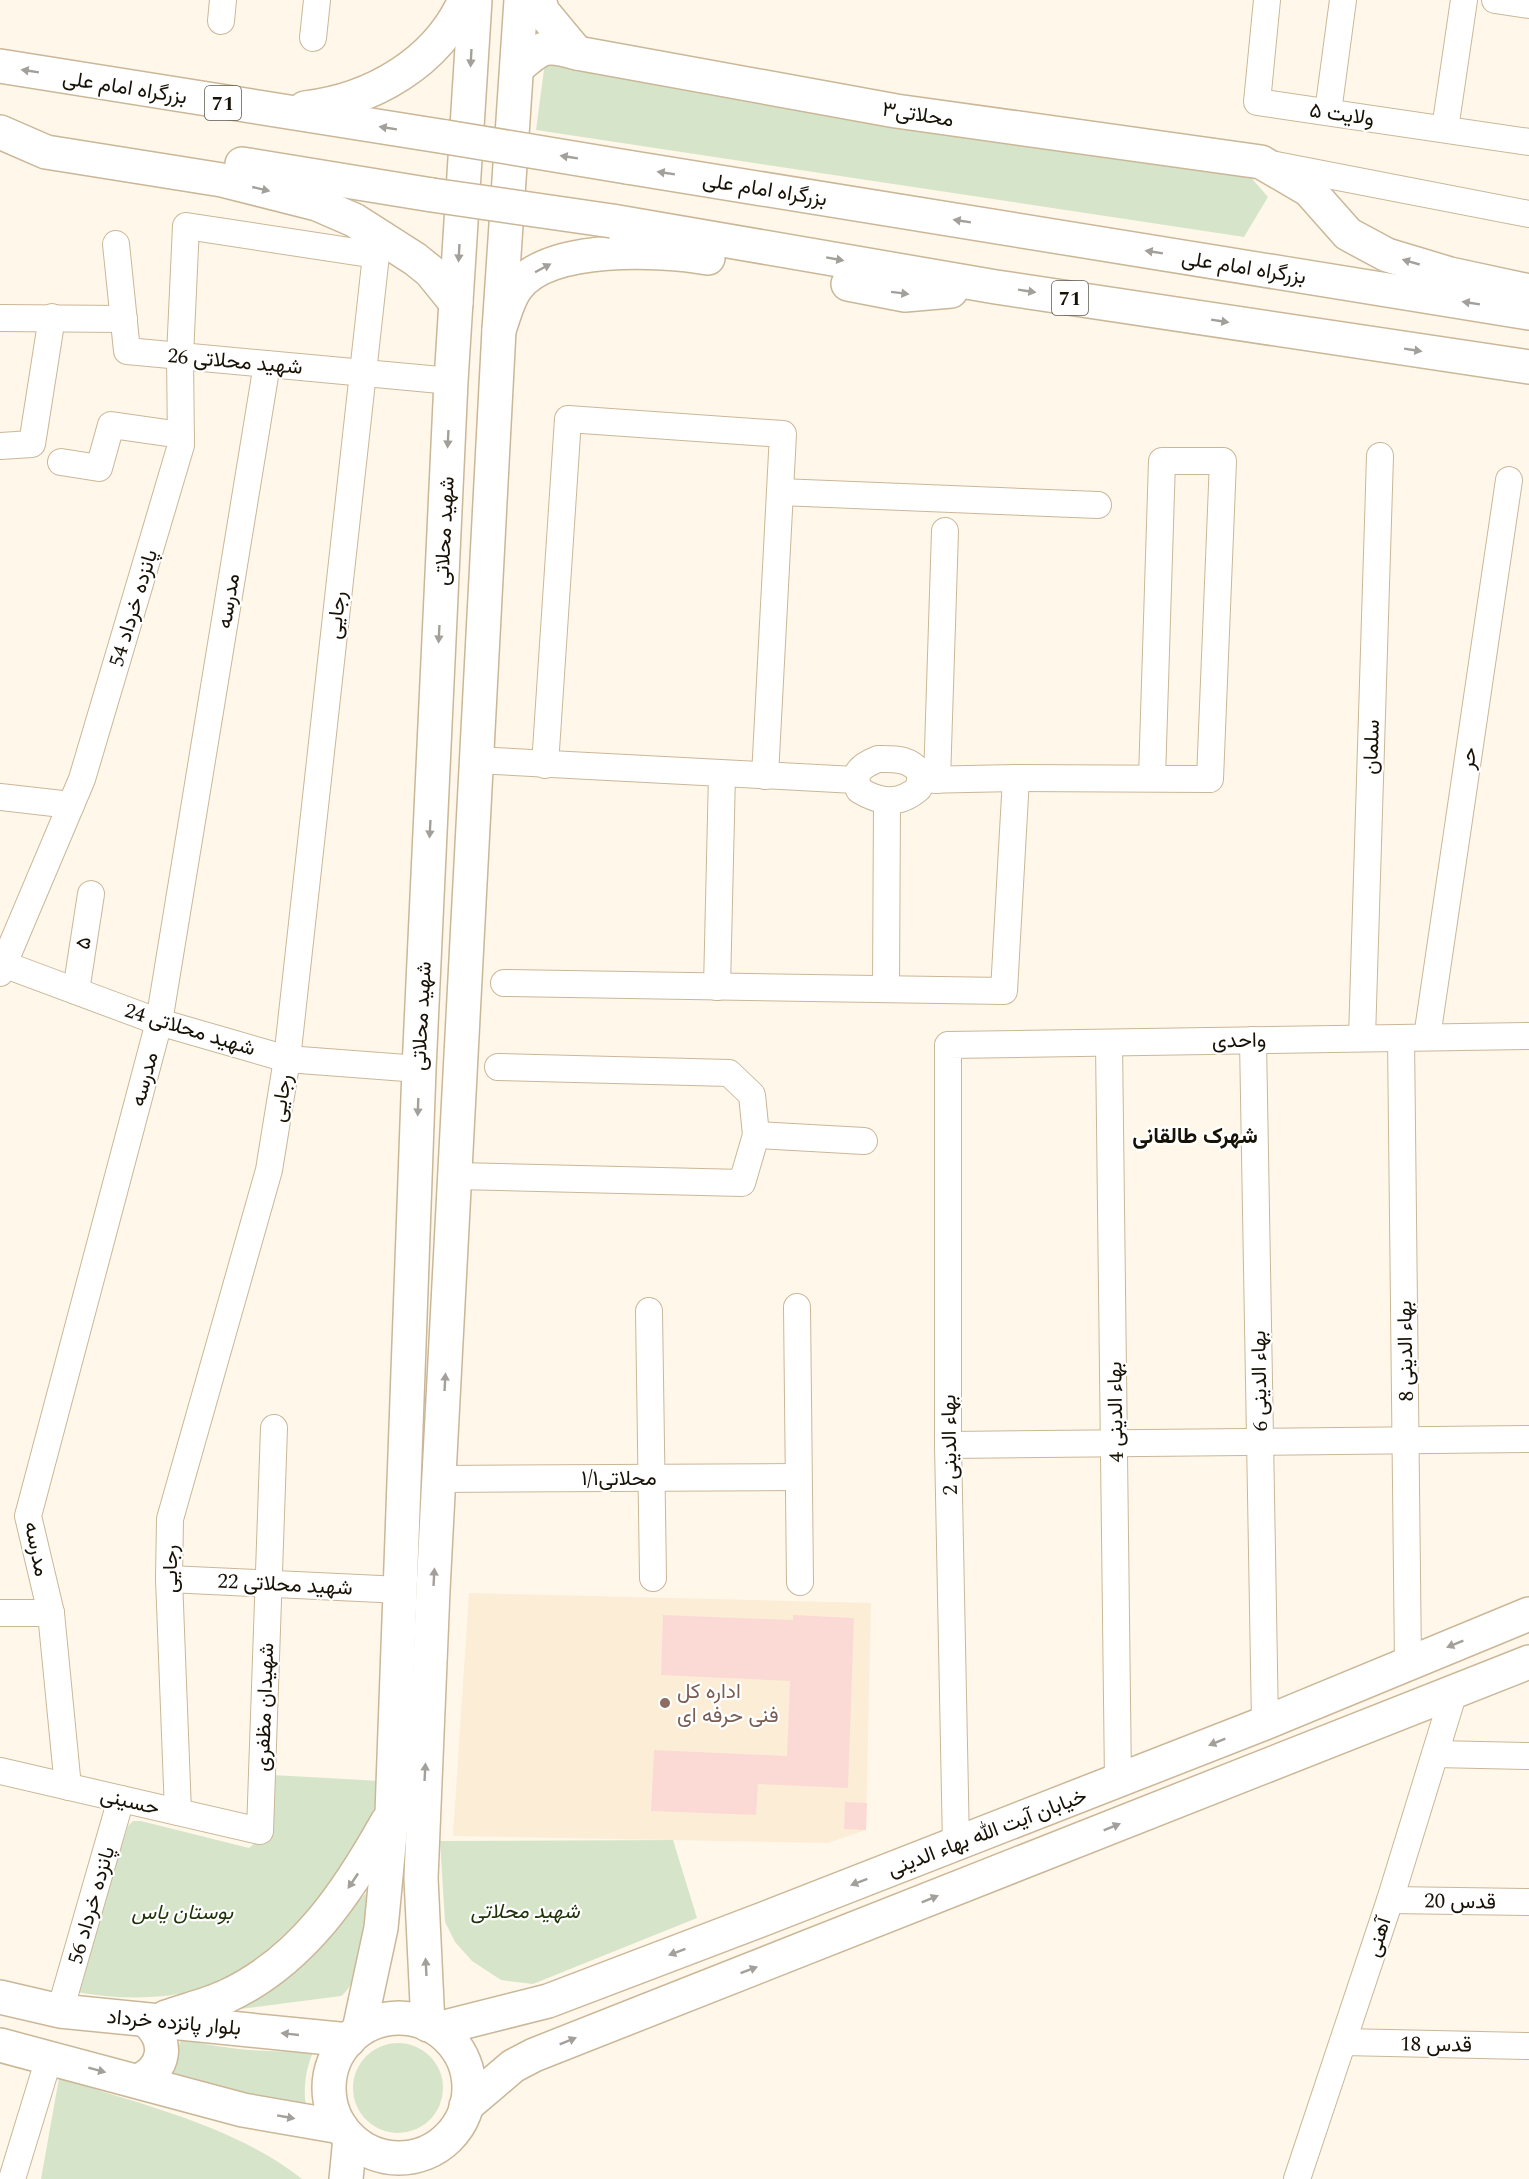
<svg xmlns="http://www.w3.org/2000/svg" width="1529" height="2179" font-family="Spectral,Vazirmatn,serif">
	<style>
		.built { fill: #fceed6 }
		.green { fill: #d6e5ca }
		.building { fill: #fbdad5 }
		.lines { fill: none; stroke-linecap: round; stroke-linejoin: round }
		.minor-casing { stroke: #cab798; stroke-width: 28 }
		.major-casing { stroke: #cab798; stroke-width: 36 }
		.highway-casing { stroke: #cab798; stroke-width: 36 }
		.minor { stroke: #fff; stroke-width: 26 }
		.major { stroke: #fff; stroke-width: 33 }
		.highway { stroke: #fff; stroke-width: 33 }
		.highway-bridge-casing { stroke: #cab798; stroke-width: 36; stroke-linecap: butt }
		.highway-bridge { stroke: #fff; stroke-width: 33 }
		.oneway { fill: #a3a09b }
		.education-dot { fill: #8d6e63; stroke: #fff; stroke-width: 2 }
		.labels { text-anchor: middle; stroke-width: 4.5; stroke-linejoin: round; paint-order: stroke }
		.shield { fill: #fff; stroke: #5d5951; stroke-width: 1.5 }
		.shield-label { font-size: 20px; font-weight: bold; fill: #181206 }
		.street-label { font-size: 21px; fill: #181206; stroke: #fff }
		.education-label { font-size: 21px; fill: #785e54; stroke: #fff; text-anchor: start }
		.park-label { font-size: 21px; font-style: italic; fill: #1f3309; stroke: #fff }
		.neighbourhood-label { font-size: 22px; font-weight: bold; fill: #181206; stroke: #fff }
	</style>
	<rect width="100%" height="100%" fill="#fff7ea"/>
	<!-- built -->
	<path class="built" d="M469 1593 871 1603 866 1830 828 1843 453 1836Z"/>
	<!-- green -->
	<g class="green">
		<path d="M545 62 1248 174 1268 197 1244 237 536 130Z"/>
		<path d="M273 1775 380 1781C378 1793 377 1807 372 1817 345 1878 261 1975 194 1991 155 2000 115 1999 76 1992L128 1826 133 1821H141L249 1848 271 1830Z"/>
		<path d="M673 1840 697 1918 533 1984 501 1980 472 1961 455 1942 445 1922 440 1841Z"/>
		<path d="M367 1892 370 1893C367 1917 362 1983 341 1996L233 2010 308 1957Z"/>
		<path d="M182 2039C224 2049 270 2054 314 2050 304 2073 303 2091 307 2116L164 2073Z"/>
		<circle cx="398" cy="2088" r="45"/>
		<path d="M59 2078C139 2104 236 2126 302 2179H41Z"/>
	</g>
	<!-- building -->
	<g class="building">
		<path d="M663 1615 793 1620V1615L854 1618 848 1788 758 1784 756 1815 651 1811 654 1750 787 1756 790 1681 661 1675Z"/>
		<path d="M845 1802 867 1803 866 1830 844 1829Z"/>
	</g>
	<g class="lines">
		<!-- minor casing -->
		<g class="minor-casing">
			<g id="minor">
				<path d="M1267 0 1257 102 1529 142"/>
				<path d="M1495 0 1529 5"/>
				<path d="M221 21 223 0"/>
				<path d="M313 38 317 0"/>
				<path d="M1328 112 1343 0"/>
				<path d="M1445 129 1464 0"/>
				<path d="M1276 165 1529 214"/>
				<path d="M116 244 127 351 451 381"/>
				<path d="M0 318 124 319"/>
				<path d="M0 446 32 444 52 317"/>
				<path d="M61 462 99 468 111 425 181 435"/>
				<path d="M780 492 1098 505"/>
				<path d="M878 759C896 759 909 758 921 773L919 788C900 805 880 803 859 790 852 772 861 766 878 759Z"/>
				<path d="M475 760 855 780"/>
				<path d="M545 765 568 419 783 434 765 776"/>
				<path d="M920 780 1016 778 1210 779 1223 461H1162L1152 778"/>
				<path d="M937 780 945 531"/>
				<path d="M0 797 71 805"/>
				<path d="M3 964 159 1022 287 1059 419 1069"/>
				<path d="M0 973 82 779 181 445 180 356 186 226 376 255 287 1059 269 1170 170 1519 169 1579 178 1812"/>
				<path d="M504 983 1004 991 1016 778"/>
				<path d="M717 987 722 774"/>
				<path d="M886 989 887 802"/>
				<path d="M76 991 91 894"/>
				<path d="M1427 1037 1509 480"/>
				<path d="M1362 1038 1380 456"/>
				<path d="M1401 1038 1408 1664"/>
				<path d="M1253 1040 1265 1723"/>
				<path d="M1109 1043 1118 1781"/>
				<path d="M756 1135 864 1141"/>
				<path d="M457 1176 742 1183 756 1135 752 1095 729 1073 498 1067"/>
				<path d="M797 1307 800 1582"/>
				<path d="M649 1311 653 1578"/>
				<path d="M948 1445 1529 1439"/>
				<path d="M440 1479 798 1477"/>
				<path d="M169 1579 401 1590"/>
				<path d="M0 1613H51"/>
				<path d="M1435 1754 1529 1756"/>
				<path d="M0 1771 260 1831 274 1428"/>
				<path d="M68 1787 51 1613 28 1516 159 1022 267 364"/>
				<path d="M956 1845 948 1445V1045L1529 1036"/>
				<path d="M1390 1900 1529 1902"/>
				<path d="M60 2011 121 1799"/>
				<path d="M1343 2042 1529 2046"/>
				<path d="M12 2179 49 2058"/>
				<path d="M1297 2179 1390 1900 1454 1692"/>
			</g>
		</g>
		<!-- major casing -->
		<g class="major-casing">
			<g id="major">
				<path d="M539 0 543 12 577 53"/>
				<path d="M517 68C542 46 544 44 577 53L896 111 1261 162 1309 190 1348 234 1387 255 1450 274 1529 291"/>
				<path d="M0 1997 60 2011 349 2040"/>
				<path d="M166 2017C186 2010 208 2005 227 1996 302 1961 348 1892 387 1822"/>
				<circle cx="399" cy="2088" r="70"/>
				<path d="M428 2025 421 1878 433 1590 499 330 521 0"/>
				<path d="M437 2029 548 2001 766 1918 1265 1723 1529 1614"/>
				<path d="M359 2030 381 1928 392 1813 419 1069 451 381 475 0"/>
				<path d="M0 2045 243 2110 341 2127"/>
				<path d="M138 2081C166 2069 169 2041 147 2021"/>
				<path d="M466 2106 513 2066 534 2055 1529 1662"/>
				<path d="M346 2179 350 2138"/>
			</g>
		</g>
		<!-- highway casing -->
		<g class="highway-casing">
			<g id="highway">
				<path d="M0 66 446 137"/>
				<path d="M305 108C372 100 437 63 465 0"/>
				<path d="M0 132 46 152 222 180 317 204 354 220 415 259 430 271 456 303"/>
				<path d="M242 164 432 195"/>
				<path d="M627 167 1529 313"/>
				<path d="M612 221 996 287 1529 367"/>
				<path d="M848 284 905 295 951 291"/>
				<path d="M499 330C504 317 508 298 517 287 550 244 660 250 708 258"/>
			</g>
		</g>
		<!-- minor -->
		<use href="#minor" class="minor"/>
		<!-- major -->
		<use href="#major" class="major"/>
		<!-- highway -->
		<use href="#highway" class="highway"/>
		<!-- highway-bridge casing -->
		<g class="highway-bridge-casing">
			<g id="highway-bridge">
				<path d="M446 137 627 167"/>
				<path d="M432 195 612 221"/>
			</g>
		</g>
		<!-- highway-bridge -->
		<use href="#highway-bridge" class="highway-bridge"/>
	</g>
	<!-- one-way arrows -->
	<defs><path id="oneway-solid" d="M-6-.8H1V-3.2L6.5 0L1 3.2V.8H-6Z" transform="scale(1.5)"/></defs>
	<g class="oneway">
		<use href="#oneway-solid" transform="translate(471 58) rotate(93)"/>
		<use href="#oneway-solid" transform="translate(30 71) rotate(-171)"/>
		<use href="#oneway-solid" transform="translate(388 128) rotate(-171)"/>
		<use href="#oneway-solid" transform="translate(569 157) rotate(-171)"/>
		<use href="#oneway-solid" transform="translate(666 173) rotate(-171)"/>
		<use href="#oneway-solid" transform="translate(261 189) rotate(13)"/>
		<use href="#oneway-solid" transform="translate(962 221) rotate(-171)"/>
		<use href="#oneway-solid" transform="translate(1154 252) rotate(-171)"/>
		<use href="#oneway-solid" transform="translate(459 253) rotate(93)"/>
		<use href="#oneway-solid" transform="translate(835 259) rotate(10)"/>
		<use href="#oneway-solid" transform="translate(1411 262) rotate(-164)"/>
		<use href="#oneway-solid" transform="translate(543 268) rotate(-28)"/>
		<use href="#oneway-solid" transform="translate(1027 291) rotate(9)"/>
		<use href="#oneway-solid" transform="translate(900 293) rotate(7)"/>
		<use href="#oneway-solid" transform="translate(1471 303) rotate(-171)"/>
		<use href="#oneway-solid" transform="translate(1220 321) rotate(9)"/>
		<use href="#oneway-solid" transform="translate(1413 350) rotate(9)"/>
		<use href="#oneway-solid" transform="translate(448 439) rotate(93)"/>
		<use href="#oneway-solid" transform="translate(439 634) rotate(93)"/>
		<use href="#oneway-solid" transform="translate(430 829) rotate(93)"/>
		<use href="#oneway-solid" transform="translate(418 1107) rotate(92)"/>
		<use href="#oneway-solid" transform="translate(445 1382) rotate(-87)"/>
		<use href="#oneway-solid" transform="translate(434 1577) rotate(-87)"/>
		<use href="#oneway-solid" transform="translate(1455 1644) rotate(158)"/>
		<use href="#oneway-solid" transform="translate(1217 1742) rotate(158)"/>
		<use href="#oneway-solid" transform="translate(425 1772) rotate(-87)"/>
		<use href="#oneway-solid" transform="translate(1112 1827) rotate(-22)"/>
		<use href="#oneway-solid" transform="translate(353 1881) rotate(124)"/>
		<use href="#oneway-solid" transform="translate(859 1882) rotate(159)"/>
		<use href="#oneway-solid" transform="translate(930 1899) rotate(-22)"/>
		<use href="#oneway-solid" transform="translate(677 1952) rotate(159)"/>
		<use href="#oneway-solid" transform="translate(426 1967) rotate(-93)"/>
		<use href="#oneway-solid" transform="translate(749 1970) rotate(-21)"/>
		<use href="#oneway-solid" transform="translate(290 2034) rotate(-174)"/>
		<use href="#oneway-solid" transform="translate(568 2041) rotate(-22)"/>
		<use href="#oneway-solid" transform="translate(97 2070) rotate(15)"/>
		<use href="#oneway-solid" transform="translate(286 2117) rotate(10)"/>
	</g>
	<!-- markers -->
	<circle class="education-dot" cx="665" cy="1703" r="6"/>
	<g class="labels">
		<!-- shield labels -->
		<g class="shield">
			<rect x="205" y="86" width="36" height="34" rx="4.5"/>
			<rect x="1052" y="281" width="36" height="34" rx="4.5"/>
		</g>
		<g class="shield-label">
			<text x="223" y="110">71</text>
			<text x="1070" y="305">71</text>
		</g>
		<!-- street labels -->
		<g class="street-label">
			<text transform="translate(125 87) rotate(9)" y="7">بزرگراه امام علی</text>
			<text transform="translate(918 114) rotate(9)" y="7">محلاتی۳</text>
			<text transform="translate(1342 114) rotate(8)" y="7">ولایت ۵</text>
			<text transform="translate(765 189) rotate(9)" y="7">بزرگراه امام علی</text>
			<text transform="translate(1244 267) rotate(9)" y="7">بزرگراه امام علی</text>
			<text transform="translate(235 361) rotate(5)" y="7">شهید محلاتی 26</text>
			<text transform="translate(444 531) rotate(-87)" y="7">شهید محلاتی</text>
			<text transform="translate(228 601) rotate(-81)" y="7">مدرسه</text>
			<text transform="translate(133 608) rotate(-73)" y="7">پانزده خرداد 54</text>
			<text transform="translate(336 615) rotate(-84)" y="7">رجایی</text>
			<text transform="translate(1371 747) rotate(-88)" y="7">سلمان</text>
			<text transform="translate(1468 758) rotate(-82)" y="7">حر</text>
			<text transform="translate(83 943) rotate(-81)" y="7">۵</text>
			<text transform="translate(421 1016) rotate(-87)" y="7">شهید محلاتی</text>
			<text transform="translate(190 1029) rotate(17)" y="7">شهید محلاتی 24</text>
			<text transform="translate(1239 1040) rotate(-1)" y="7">واحدی</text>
			<text transform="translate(144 1079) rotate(-75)" y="7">مدرسه</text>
			<text transform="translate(281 1098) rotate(-81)" y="7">رجایی</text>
			<text transform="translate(1405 1351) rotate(-91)" y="7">بهاء الدینی 8</text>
			<text transform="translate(1259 1381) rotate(-91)" y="7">بهاء الدینی 6</text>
			<text transform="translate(1115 1412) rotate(-91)" y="7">بهاء الدینی 4</text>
			<text transform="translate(949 1445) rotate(-91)" y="7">بهاء الدینی 2</text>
			<text x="619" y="1485">محلاتی۱/۱</text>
			<text transform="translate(37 1549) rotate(78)" y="7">مدرسه</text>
			<text transform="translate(170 1569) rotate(-90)" y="7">رجایی</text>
			<text transform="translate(285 1584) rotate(3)" y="7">شهید محلاتی 22</text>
			<text transform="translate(264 1707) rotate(-88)" y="7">شهیدان مظفری</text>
			<text transform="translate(130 1801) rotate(13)" y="7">حسینی</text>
			<text transform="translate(987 1832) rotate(-21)" y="7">خیابان آیت الله بهاء الدینی</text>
			<text transform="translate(1460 1901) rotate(1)" y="7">قدس 20</text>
			<text transform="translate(91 1905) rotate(-74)" y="7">پانزده خرداد 56</text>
			<text transform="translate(1378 1937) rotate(-72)" y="7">آهنی</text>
			<text transform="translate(174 2022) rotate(5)" y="7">بلوار پانزده خرداد</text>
			<text transform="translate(1436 2044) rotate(1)" y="7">قدس 18</text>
		</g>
		<!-- education labels -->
		<g class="education-label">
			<text x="677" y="1698">اداره کل<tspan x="677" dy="24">فنی حرفه ای</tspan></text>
		</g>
		<!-- park labels -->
		<g class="park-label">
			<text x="525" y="1918">شهید محلاتی</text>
			<text x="182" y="1919">بوستان یاس</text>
		</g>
		<!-- neighbourhood labels -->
		<g class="neighbourhood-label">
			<text x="1195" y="1143">شهرک طالقانی</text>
		</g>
	</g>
</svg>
